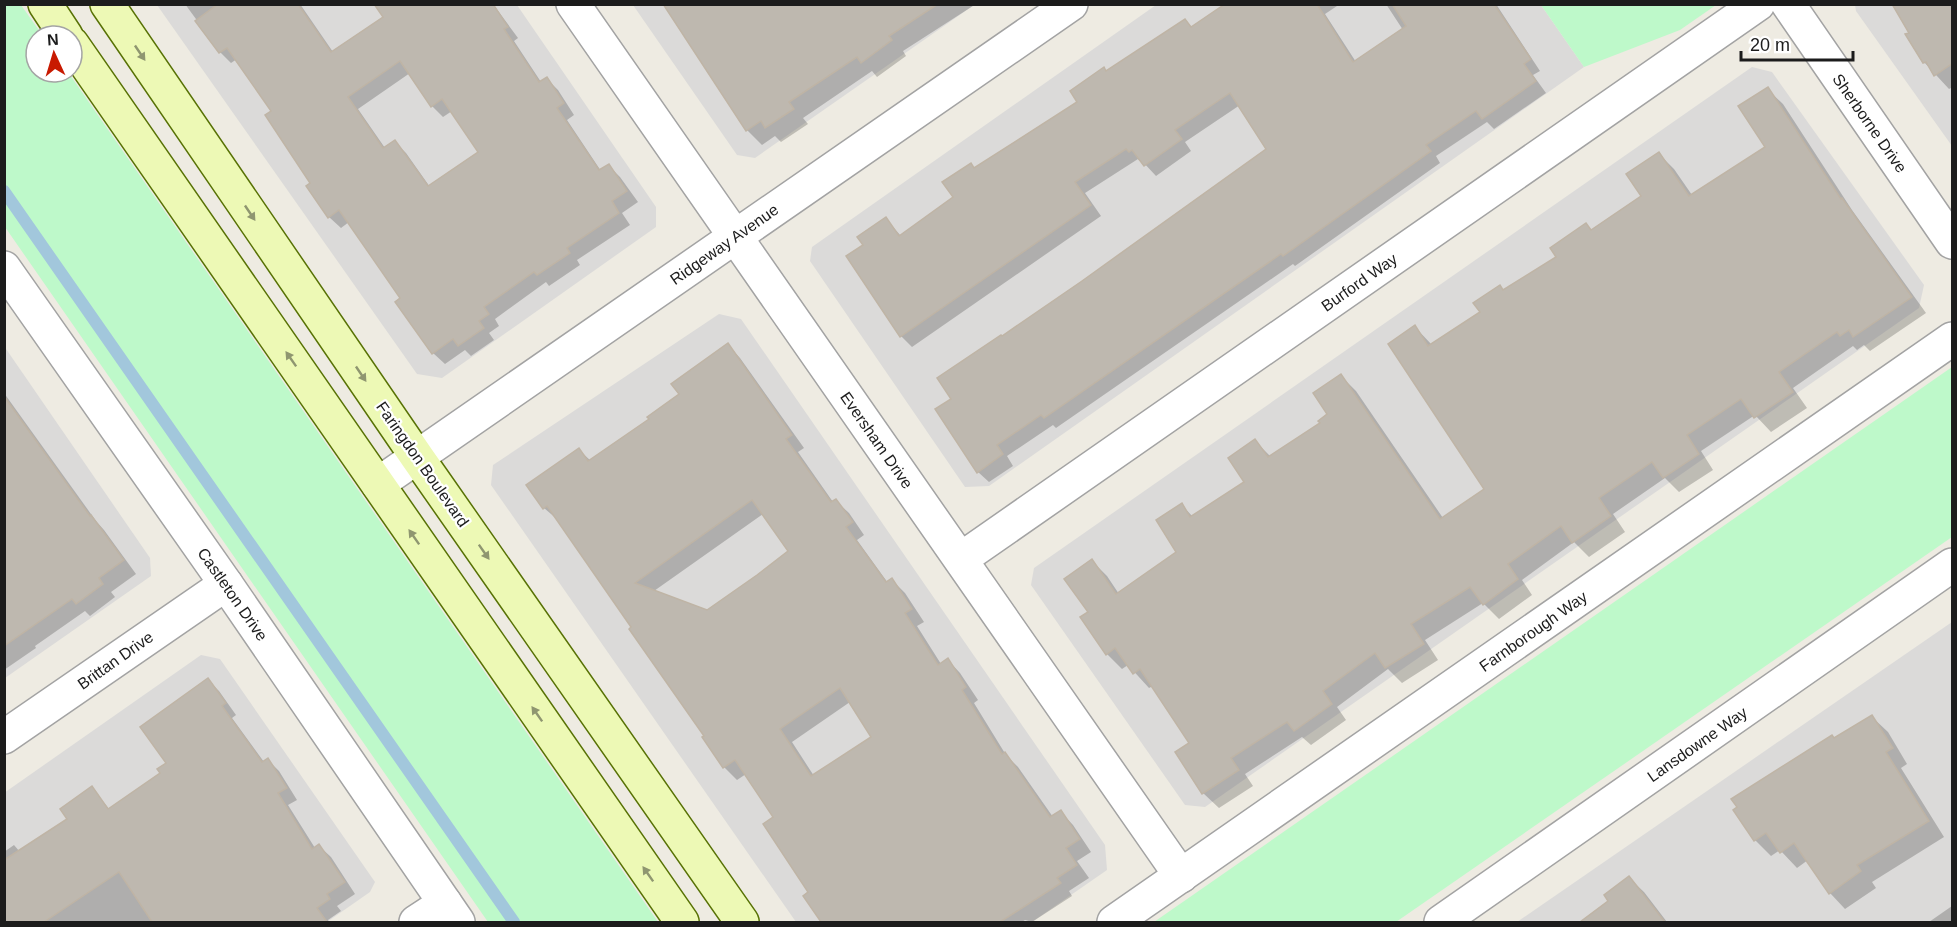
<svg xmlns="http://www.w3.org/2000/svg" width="1957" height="927" font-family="Arial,sans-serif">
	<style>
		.residential { fill: #dbdad9 }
		.park { fill: #bef9ca }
		.shadow { fill: #0003; fill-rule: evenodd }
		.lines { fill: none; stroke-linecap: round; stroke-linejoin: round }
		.stream { stroke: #a2c7dc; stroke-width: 12 }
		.building { fill: #beb8af; stroke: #bfb4a5; stroke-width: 1.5; fill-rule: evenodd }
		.street-casing { stroke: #a3a3a3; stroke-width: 36 }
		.secondary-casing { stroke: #587205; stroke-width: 36 }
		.street { stroke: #fff; stroke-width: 33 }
		.secondary { stroke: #edf9b5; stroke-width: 33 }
		.oneway { fill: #8f9670 }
		.labels { text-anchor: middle; stroke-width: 4.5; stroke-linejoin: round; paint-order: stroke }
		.street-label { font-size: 16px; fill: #1c1c1c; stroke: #fff }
	</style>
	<rect width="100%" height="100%" fill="#eeebe2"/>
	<!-- residential -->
	<g class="residential">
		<path d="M157 5H517L656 207V227L442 378 417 374Z"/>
		<path d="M633 5H974L755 158 737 155Z"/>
		<path d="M1156 5H1541L1584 67 989 486 965 487 810 261 812 247Z"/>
		<path d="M1855 5H1952V146L1856 11Z"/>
		<path d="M1752 67 1772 72 1924 285 1919 308 1205 807 1185 805 1031 585 1034 568Z"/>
		<path d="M719 314 741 319 1105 845 1107 870 1032 922H796L491 485 493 465Z"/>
		<path d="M4 346 150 558 151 576 5 678Z"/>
		<path d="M1952 622V922H1517Z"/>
		<path d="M201 655 220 659 375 882 370 892 327 922H5L4 793Z"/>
	</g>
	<!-- park -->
	<g class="park">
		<path d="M4 5H21L43 36H36V72H68L658 922H488L5 227Z"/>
		<path d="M1541 5H1716L1680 30 1584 67Z"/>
		<path d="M1952 367V537L1396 922H1154Z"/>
	</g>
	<!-- shadow -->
	<g class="shadow">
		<path d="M185 4H300L333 52 493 4 518 38 514 41 541 82 546 78 558 90 574 115 567 120 601 171 609 166 620 177 638 202 622 213 630 225 577 260 580 265 549 286 546 282 495 319 499 326 489 333 494 340 471 356 465 350 445 364 433 353 402 299 349 222 341 228 329 217 273 111 237 59 231 63 220 52ZM410 73 432 106 443 117 452 111 480 152 430 187 406 153 395 142 385 148 358 109Z"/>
		<path d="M665 4H976L903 51 906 56 877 77 872 71 803 118 808 124 781 142 775 136 762 145 747 130Z"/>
		<path d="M1227 4H1340L1325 14 1356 62 1403 30 1386 4H1496L1540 71 1533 75 1546 93 1494 129 1487 122 1436 156 1440 163 1295 266 1293 264 1056 428 1053 425 1007 456 1013 466 989 482 978 472 953 399 1002 338 1268 149 1240 105 1185 142 1191 151 1156 176 1142 161 1141 162 1138 159 1085 193 1101 216 912 347 901 336 865 245 886 219 901 236 956 198 975 169 1079 102 1107 72 1185 21 1192 28Z"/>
		<path d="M1952 4V90L1951 88 1949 89 1924 62 1911 33Z"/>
		<path d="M1767 89 1783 104 1852 210 1926 313 1870 351 1864 345 1857 350 1853 346 1793 388 1807 408 1771 432 1755 415 1701 451 1713 470 1679 492 1665 478 1613 514 1625 532 1589 557 1574 542 1522 580 1532 595 1499 619 1483 603 1425 640 1438 660 1402 683 1388 669 1337 707 1346 720 1311 745 1302 737 1245 774 1253 786 1219 808 1203 793 1177 752 1191 743 1153 686 1149 688 1128 665 1122 669 1107 654 1090 613 1092 561 1107 576 1119 594 1178 552 1182 505 1193 517 1246 482 1255 441 1271 457 1322 423 1329 415 1341 376 1356 391 1443 518 1486 489 1415 327 1432 345 1482 312 1504 292 1558 257 1586 225 1592 231 1643 196 1659 154 1674 169 1692 195 1767 147Z"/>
		<path d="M728 345 740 358 804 448 798 452 833 502 836 501 849 513 864 535 857 540 888 583 892 580 905 593 924 622 917 626 941 664 948 660 960 673 978 700 974 703 1006 755 1018 767 1053 817 1061 812 1073 825 1091 852 1077 861 1089 878 1069 891 1072 896 1032 922 1025 920 1022 922H823L805 896 810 893 775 818 746 774 737 780 724 767 634 627 558 520 544 508 579 450 591 461 651 420 681 395ZM763 514 790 551 707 612 654 591ZM850 702 873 738 814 776 792 742Z"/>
		<path d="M4 393 96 521 104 530 136 574 111 592 115 597 90 616 85 611 35 646 36 648 4 670Z"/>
		<path d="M208 680 219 691 236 715 232 718 264 762 268 760 279 771 297 800 288 805 315 848 319 846 331 857 355 894 337 906 341 911 328 920 329 922H4V852L14 845 20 852 69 819 92 788 110 810 162 773Z"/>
		<path d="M1872 717 1888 732 1907 764 1901 768 1944 837 1872 882 1876 888 1845 909 1830 893 1808 860 1797 868 1780 850 1771 856 1755 840 1735 811 1835 739Z"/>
		<path d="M1629 878 1644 892 1667 922H1582L1610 901Z"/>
		<path d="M1952 906V922H1929Z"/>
	</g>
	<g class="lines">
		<!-- stream -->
		<path class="stream" d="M4 191 514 922"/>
	</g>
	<!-- building -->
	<g class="building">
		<path d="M218 4H298L331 52 383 17 374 4H493L508 27 504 29 539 82 547 77 564 103 557 108 599 170 609 164 627 191 612 201 619 213 567 248 570 253 537 275 534 272 484 307 489 314 479 321 484 328 458 346 453 339 432 354 395 302 400 298 339 210 328 218 306 186 310 183 265 115 271 111 227 48 219 53 195 21ZM400 61 431 107 442 99 478 152 428 186 395 140 383 148 348 97Z"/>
		<path d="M663 4H938L889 36 892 40 861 63 857 57 789 102 794 109 765 128 761 121 746 131Z"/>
		<path d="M1225 4H1317L1353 62 1406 26 1392 4H1494L1531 59 1524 64 1536 81 1482 119 1476 111 1426 145 1431 151 1283 256 1281 254 1044 418 1041 415 997 445 1003 454 977 473 935 409 951 399 937 378 1001 335 1002 336 1082 281 1266 149 1230 93 1175 130 1182 139 1144 166 1132 150 1129 152 1126 149 1075 182 1091 205 900 337 846 256 863 245 857 237 886 217 899 236 953 197 942 182 971 163 974 168 1077 102 1070 91 1104 67 1106 71 1185 19 1191 27Z"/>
		<path d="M1892 4H1953V63L1934 76 1926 62 1923 63 1905 34 1909 33Z"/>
		<path d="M1768 87 1841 199 1842 198 1912 297 1853 337 1849 330 1840 336 1837 332 1779 372 1793 392 1754 418 1741 399 1687 435 1699 454 1663 478 1652 462 1599 498 1611 516 1572 543 1561 526 1508 564 1518 579 1483 605 1470 587 1411 624 1424 644 1385 668 1375 653 1323 691 1332 704 1294 731 1287 722 1231 758 1239 770 1202 794 1175 752 1189 743 1140 669 1133 674 1115 648 1106 655 1080 617 1088 612 1064 579 1092 559 1116 594 1176 552 1156 520 1182 503 1190 517 1244 482 1228 458 1255 439 1268 457 1320 423 1318 421 1327 414 1313 393 1341 374 1440 519 1484 489 1388 344 1415 325 1428 346 1480 312 1473 303 1500 285 1503 290 1556 257 1550 248 1586 223 1591 230 1641 196 1626 174 1659 152 1689 196 1765 147 1738 106Z"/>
		<path d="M728 343 792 435 786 439 831 502 836 499 853 522 846 527 886 582 892 578 912 609 905 613 938 665 948 658 966 687 962 690 1002 754 1005 752 1050 817 1061 810 1080 839 1066 848 1077 865 1057 878 1061 883 1000 922H821L803 896 808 892 763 824 773 817 735 760 723 768 702 737 704 736 629 629 631 627 547 506 543 509 526 485 579 448 588 461 649 419 647 417 679 394 671 384ZM752 500 788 551 757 575 707 610 635 583ZM840 688 871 737 811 776 780 729Z"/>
		<path d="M4 396 90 516 91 515 124 560 99 578 103 584 76 604 72 599 4 646Z"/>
		<path d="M208 678 226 703 222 706 262 762 268 758 287 788 278 793 312 849 319 844 345 882 327 894 330 899 317 908 327 922H152L119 872 44 922H4V860L67 819 60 809 92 786 108 809 160 773 157 769 166 763 140 727Z"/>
		<path d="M1872 715 1893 748 1886 752 1929 821 1857 865 1861 871 1829 894 1794 843 1780 853 1766 833 1754 841 1733 810 1737 807 1731 799 1832 735 1834 738Z"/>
		<path d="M1629 876 1665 922H1580L1608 901 1604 895Z"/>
	</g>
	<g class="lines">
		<!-- street casing -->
		<g class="street-casing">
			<g id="street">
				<path d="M573 4 1181 876"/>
				<path d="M1788 4 1952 242"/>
				<path d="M4 268 226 584 458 922"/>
				<path d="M378 484 1071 4"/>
				<path d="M961 559 1758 4"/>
				<path d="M4 737 226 584"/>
				<path d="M416 922 445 903"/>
				<path d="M1114 922 1952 339"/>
				<path d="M1441 922 1952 565"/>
			</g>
		</g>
		<!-- secondary casing -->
		<g class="secondary-casing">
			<g id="secondary">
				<path d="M45 4 66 36"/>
				<path d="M107 4 417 457 742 922"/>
				<path d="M72 44 682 922"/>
			</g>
		</g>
		<!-- street -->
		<use href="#street" class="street"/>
		<!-- secondary -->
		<use href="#secondary" class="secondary"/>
	</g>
	<!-- one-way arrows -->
	<defs><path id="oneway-solid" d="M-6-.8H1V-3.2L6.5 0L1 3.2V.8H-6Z" transform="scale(1.5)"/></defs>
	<g class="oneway">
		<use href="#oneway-solid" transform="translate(140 53) rotate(56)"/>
		<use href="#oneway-solid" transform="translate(250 213) rotate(56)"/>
		<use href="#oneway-solid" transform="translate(291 359) rotate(-125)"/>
		<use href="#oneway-solid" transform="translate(361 374) rotate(56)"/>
		<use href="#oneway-solid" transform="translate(414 537) rotate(-125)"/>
		<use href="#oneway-solid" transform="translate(484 552) rotate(55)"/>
		<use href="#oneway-solid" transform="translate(537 714) rotate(-125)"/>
		<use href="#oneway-solid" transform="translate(648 874) rotate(-125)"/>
	</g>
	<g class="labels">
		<!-- street labels -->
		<g class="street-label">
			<text transform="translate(1870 123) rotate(55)" y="6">Sherborne Drive</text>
			<text transform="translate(724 244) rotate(-35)" y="6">Ridgeway Avenue</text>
			<text transform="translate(1359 282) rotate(-35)" y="6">Burford Way</text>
			<text transform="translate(877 440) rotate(55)" y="6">Eversham Drive</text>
			<text transform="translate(423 464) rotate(55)" y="6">Faringdon Boulevard</text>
			<text transform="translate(233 594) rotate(55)" y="6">Castleton Drive</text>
			<text transform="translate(1533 631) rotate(-35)" y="6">Farnborough Way</text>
			<text transform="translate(115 660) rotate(-35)" y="6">Brittan Drive</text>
			<text transform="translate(1697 744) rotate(-35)" y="6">Lansdowne Way</text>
		</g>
	</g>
	<!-- border -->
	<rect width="1957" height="927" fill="none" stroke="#1c1c1c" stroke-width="12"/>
	<!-- north arrow -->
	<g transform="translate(54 54) rotate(356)"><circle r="28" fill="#ffffff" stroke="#a4a4a4" stroke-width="1.5"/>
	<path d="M0-4.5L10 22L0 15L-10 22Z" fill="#c81a01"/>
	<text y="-9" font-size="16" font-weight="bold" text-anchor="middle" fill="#1c1c1c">N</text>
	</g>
	<!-- scale -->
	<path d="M1741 51v9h112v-9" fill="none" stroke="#1c1c1c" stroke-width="3"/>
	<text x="1750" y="51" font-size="18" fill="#1c1c1c" stroke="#ffffff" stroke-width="4.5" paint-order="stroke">20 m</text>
</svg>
